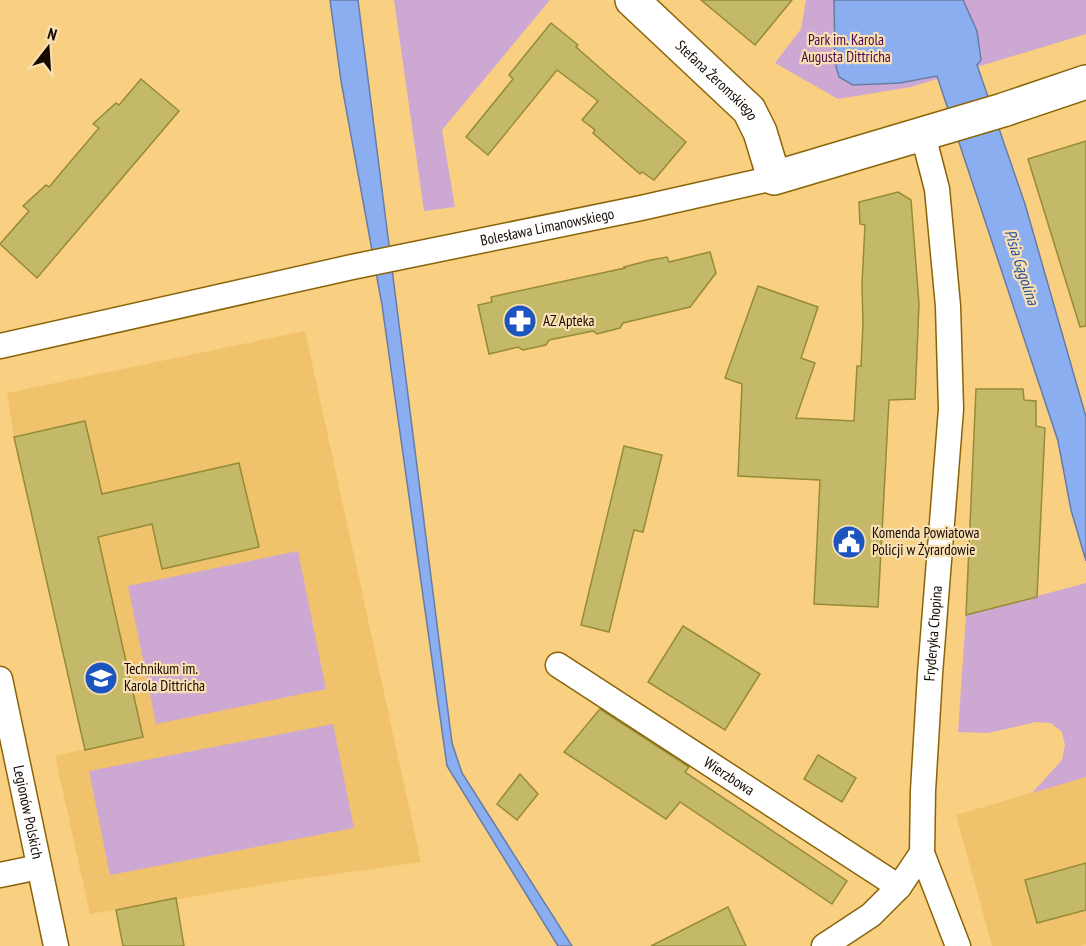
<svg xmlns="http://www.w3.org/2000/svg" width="1086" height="946" font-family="'PT Sans Narrow',sans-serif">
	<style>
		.built { fill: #f0c26c }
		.green { fill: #cda8d3 }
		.water { fill: #8aaeef; stroke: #677ca7; stroke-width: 1.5 }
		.building { fill: #c3b968; stroke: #968b36; stroke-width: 1.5 }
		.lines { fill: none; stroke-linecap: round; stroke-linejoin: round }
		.street-casing { stroke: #8a6408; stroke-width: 27 }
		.secondary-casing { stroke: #8a6408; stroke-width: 36 }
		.street { stroke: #fff; stroke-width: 24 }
		.secondary { stroke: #fff; stroke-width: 33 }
		.labels { text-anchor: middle; stroke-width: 4.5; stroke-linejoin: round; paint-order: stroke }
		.park-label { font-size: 15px; fill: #480452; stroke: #f9e0b3 }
		.street-label { font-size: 15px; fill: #150900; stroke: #f9e0b3 }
		.poi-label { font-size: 15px; fill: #150900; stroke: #f9e0b3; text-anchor: start }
		.water-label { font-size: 16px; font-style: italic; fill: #29519d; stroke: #f9e0b3 }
	</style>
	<rect width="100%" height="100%" fill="#f9cf82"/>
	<!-- built -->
	<g class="built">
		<path d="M305 331 421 862 293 880 90 914 55 756 85 749 14 437 7 393Z"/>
		<path d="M1086 777V944L1079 946H992L956 815Z"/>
	</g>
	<!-- green -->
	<g class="green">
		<path d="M394 0H550L442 130 455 207 424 211Z"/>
		<path d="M806 0H1086V34L911 87 838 99 775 63 801 29Z"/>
		<path d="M298 551 326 689 156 724 128 586Z"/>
		<path d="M1086 583V777L1032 793 1062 760 1065 745 1062 732 1051 723 1036 722 988 733 958 732 966 615Z"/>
		<path d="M333 724 354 828 110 875 89 771Z"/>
	</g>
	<!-- water -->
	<g class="water">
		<path d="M330 0H358L452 743 462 773 572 946H558L447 766 382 305 341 81Z"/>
		<path d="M834 0H963L977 31 981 60 977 65 1025 204 1086 417V561L1071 510 1058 441 937 76 900 83 853 85 839 77 835 63Z"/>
	</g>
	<!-- building -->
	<g class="building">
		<path d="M701 0H792L755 45Z"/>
		<path d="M551 23 578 45 576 47 609 76 686 142 654 180 642 172 640 174 593 133 595 130 582 120 598 101 557 70 488 155 466 137 513 79 509 75Z"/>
		<path d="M141 79 179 111 37 278 0 244 29 211 23 206 46 185 49 187 99 128 93 124 116 103 119 105Z"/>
		<path d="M1086 141V326L1080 327 1028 159Z"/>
		<path d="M898 192 911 200 919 304 915 399 889 400 878 607 814 604 820 480 738 476 742 384 725 378 758 286 818 307 801 358 815 363 796 418 854 421 857 366H861L863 323 862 284 865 225 860 224 859 202Z"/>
		<path d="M710 252 716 273 690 307 623 323 620 328 597 334 593 331 549 340 546 345 523 350 518 347 489 354 478 305 492 302 491 297 625 268 624 267 651 260 667 257 669 262Z"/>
		<path d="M976 389H1023L1024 400 1036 401V426L1045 428 1037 597 966 615Z"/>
		<path d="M85 421 102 494 239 463 259 547 162 569 152 524 98 537 143 737 85 750 14 437Z"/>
		<path d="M624 446 662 455 643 532 634 530 609 632 581 625Z"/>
		<path d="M683 626 760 674 725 730 648 682Z"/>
		<path d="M600 709 689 767 685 772 847 881 832 904 680 802 666 819 564 752Z"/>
		<path d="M818 755 856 778 842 802 804 779Z"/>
		<path d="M520 774 538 794 517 820 497 804Z"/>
		<path d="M1086 863V910L1037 923 1025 880Z"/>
		<path d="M176 898 184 946H123L116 910Z"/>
		<path d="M728 907 746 946H651Z"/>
	</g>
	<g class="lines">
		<!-- street casing -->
		<g class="street-casing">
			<g id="street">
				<path id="s1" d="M0 346 352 267 641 208 774 178"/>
				<path id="s2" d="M558 665 899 887"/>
				<path id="s3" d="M0 679 56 946"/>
				<path d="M922 853 958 946"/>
				<path d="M0 875 39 867"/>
				<path id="s4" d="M824 946 871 915 899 887 922 853 923 791 930 674 951 409 948 306 937 189 923 135"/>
			</g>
		</g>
		<!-- secondary casing -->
		<g class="secondary-casing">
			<g id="secondary">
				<path id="s5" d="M632 0 749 110 760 132 774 178 1003 110 1086 82"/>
			</g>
		</g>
		<!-- street -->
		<use href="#street" class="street"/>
		<!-- secondary -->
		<use href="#secondary" class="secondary"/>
	</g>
	<!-- icons -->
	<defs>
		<g id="pharmacy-disc" transform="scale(1.725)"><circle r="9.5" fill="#1c54c0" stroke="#f9e0b3"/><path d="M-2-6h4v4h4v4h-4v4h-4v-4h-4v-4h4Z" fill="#fff"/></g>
		<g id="civic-disc" transform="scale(1.725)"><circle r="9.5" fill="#1c54c0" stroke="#f9e0b3"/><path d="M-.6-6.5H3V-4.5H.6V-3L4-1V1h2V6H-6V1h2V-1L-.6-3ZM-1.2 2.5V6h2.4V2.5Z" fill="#fff"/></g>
		<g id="school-disc" transform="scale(1.725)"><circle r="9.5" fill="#1c54c0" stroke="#f9e0b3"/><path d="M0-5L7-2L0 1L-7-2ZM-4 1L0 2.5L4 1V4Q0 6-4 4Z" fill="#fff"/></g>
	</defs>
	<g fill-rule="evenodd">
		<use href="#pharmacy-disc" x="520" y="321"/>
		<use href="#civic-disc" x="849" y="542"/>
		<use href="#school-disc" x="101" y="678"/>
	</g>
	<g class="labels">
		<!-- park labels -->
		<g class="park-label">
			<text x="846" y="45">Park im. Karola<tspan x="846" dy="17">Augusta Dittricha</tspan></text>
		</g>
		<!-- street labels -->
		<g class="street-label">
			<text dy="5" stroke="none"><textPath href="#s5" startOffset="117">Stefana Żeromskiego</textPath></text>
			<text dy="5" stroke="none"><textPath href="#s1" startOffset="560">Bolesława Limanowskiego</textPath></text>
			<text dy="5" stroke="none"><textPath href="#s4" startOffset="357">Fryderyka Chopina</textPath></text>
			<text dy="5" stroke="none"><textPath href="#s2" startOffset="204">Wierzbowa</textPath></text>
			<text dy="5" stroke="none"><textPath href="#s3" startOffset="136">Legionów Polskich</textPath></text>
		</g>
		<!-- poi labels -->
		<g class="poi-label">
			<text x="543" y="326">AZ Apteka</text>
			<text x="872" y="538">Komenda Powiatowa<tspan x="872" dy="17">Policji w Żyrardowie</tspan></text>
			<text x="124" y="674">Technikum im.<tspan x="124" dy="17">Karola Dittricha</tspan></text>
		</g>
		<!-- water labels -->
		<g class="water-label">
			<text transform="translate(1022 267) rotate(72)" y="6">Pisia Gągolina</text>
		</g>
	</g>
	<!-- north arrow -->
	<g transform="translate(48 48) rotate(17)" stroke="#f9e0b3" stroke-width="4.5" paint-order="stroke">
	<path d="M0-4.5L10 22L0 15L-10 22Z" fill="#150900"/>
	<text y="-9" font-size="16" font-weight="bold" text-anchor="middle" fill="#150900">N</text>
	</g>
</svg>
